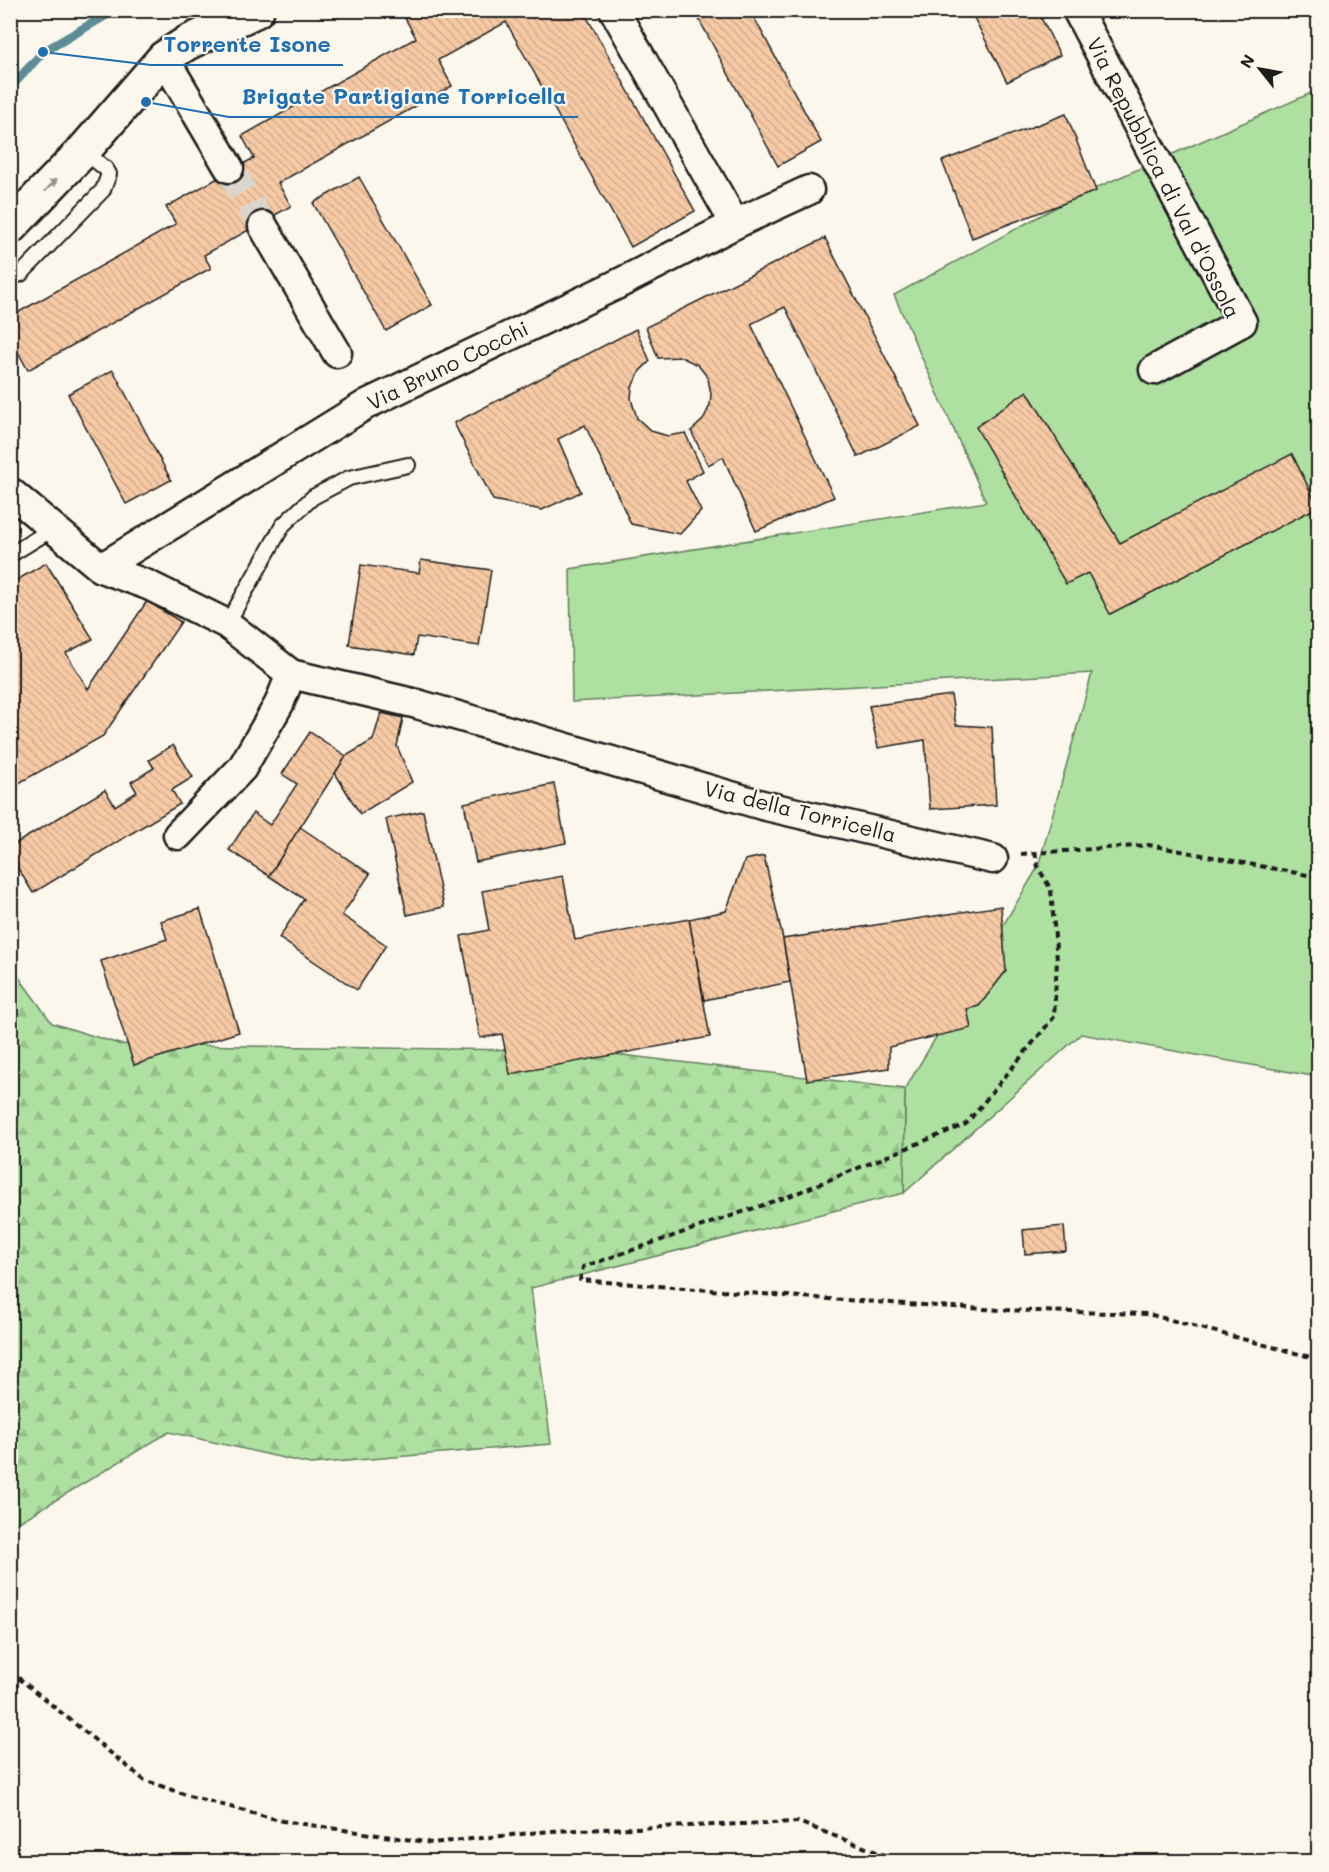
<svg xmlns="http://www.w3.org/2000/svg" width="1329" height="1872" font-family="Mali,sans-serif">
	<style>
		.green { fill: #ade0a1; stroke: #647e5e; stroke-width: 1.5 }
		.forest { fill: url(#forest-firs); stroke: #647e5e; stroke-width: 1.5 }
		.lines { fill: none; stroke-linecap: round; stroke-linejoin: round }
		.stream { stroke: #5d8c96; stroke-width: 9 }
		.building { fill: url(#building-back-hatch); stroke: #1c1c1c; stroke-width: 1.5 }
		.minor-tunnel { stroke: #dad6cd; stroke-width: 28; stroke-dasharray: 28 14; stroke-linecap: butt }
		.service-casing { stroke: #1c1c1c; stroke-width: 18 }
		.minor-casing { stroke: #1c1c1c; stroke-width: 33 }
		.tertiary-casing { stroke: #1c1c1c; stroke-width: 38 }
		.path { stroke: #1c1c1c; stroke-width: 4; stroke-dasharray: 6 4.5; stroke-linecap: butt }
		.service { stroke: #fbf7ec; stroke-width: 14 }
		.minor { stroke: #fbf7ec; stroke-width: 28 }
		.tertiary { stroke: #fbf7ec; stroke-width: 33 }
		.oneway { fill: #97948e }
		.labels { text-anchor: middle; stroke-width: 4.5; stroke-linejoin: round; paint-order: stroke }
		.street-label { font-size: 21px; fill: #1c1c1c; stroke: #fbf7ec }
		.leader { fill: none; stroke: #1f6fb2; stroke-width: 2 }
		.callout-dot { fill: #1f6fb2; stroke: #fbf7ec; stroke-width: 2 }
		.callout-label { font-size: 22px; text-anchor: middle; font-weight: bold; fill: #1f6fb2; stroke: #fbf7ec; stroke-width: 4.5; stroke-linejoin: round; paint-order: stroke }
	</style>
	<defs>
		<pattern id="forest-firs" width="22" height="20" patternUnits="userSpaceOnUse" patternTransform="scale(1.5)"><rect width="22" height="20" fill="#ade0a1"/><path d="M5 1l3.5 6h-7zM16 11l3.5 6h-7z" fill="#94c08a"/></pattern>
		<pattern id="building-back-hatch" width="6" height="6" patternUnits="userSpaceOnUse" patternTransform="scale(1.5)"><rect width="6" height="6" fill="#f7caa6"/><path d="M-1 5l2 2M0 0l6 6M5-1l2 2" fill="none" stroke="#d3ad8e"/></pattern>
	</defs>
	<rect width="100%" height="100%" fill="#fbf7ec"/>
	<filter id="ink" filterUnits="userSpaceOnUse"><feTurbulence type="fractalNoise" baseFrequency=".0167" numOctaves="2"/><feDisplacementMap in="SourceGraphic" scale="12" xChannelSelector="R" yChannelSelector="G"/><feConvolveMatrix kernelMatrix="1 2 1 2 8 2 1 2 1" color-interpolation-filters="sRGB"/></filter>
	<g filter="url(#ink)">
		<!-- green -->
		<path class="green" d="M1318 90V1077L1081 1034 904 1193 905 1089 1038 867 1092 673 572 702 570 569 986 502 894 295 1073 198Z"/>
		<!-- forest -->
		<path class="forest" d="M10 965 52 1023 119 1044 589 1051 905 1089 904 1193 531 1288 551 1444 310 1464 169 1432 11 1527Z"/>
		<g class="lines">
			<!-- stream -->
			<path class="stream" d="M10 88 43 52 115 10"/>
		</g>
		<!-- building -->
		<g class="building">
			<path d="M583 10 695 211 631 247 506 22 438 60 452 86 278 183 291 206 204 255 211 268 28 370 10 338V317L176 224 166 207 254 158 242 136 416 38 401 11Z"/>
			<path d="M694 10H750L821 142 778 166Z"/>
			<path d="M970 10H1037L1060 55 1007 82Z"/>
			<path d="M1066 114 1096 191 972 238 942 161Z"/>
			<path d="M359 177 432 305 386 331 313 203Z"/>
			<path d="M825 238 920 426 858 457 785 307 751 324 834 497 756 531 723 457 708 465 691 431 703 420 710 405 711 394 708 378 698 365 681 357 658 358 646 327Z"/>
			<path d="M636 329 650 361 640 371 632 387 631 399 637 418 651 431 668 436 685 433 703 471 686 481 701 511 680 534 631 524 585 425 558 439 581 492 542 510 493 500 454 423Z"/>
			<path d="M113 370 171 480 126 504 68 394Z"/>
			<path d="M1027 391 1120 543 1292 454 1318 507 1110 614 1088 573 1066 584 976 427Z"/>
			<path d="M421 560 491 570 479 646 417 637 414 655 349 645 361 565 419 573Z"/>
			<path d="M46 563 93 639 66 653 88 689 147 601 181 622 103 736 10 788V584Z"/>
			<path d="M951 695 956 725 992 727 996 805 930 809 925 740 878 748 869 706Z"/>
			<path d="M381 713 403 718 397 746 412 782 360 814 335 773 346 756 373 740Z"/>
			<path d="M310 732 346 756 269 876 229 850 253 813 270 825 297 784 282 774Z"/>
			<path d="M173 745 193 777 172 790 180 804 33 893 10 855V847L105 790 115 806 137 792 131 782 154 768 149 760Z"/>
			<path d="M554 784 566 843 476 862 464 803Z"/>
			<path d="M423 811 444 907 407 915 386 819Z"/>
			<path d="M300 827 370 874 342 915 386 945 357 990 279 938 304 899 269 876Z"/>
			<path d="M764 856 783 939 790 982 704 1000 689 919 726 911 745 860Z"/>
			<path d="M563 876 575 940 689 919 710 1037 510 1074 502 1034 480 1038 461 936 489 930 482 891Z"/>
			<path d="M1001 906 1006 971 979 1006 967 1009 971 1028 889 1047V1068L807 1080 783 939Z"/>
			<path d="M200 909 239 1032 134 1065 101 961 167 939 161 921Z"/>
			<path d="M1064 1226 1066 1251 1025 1254 1023 1230Z"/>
		</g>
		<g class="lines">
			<!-- minor-tunnel -->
			<path class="minor-tunnel" d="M229 168 263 226"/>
			<!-- service casing -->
			<g class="service-casing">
				<g id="service">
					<path d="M10 278 21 274 103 190 109 174 106 169 84 151"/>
					<path d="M10 555 54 528"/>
					<path d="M227 624 283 525 313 497 349 478 408 465"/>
				</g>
			</g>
			<!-- minor casing -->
			<g class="minor-casing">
				<g id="minor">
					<path d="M614 10 735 224"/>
					<path d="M1077 10 1242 322 1154 370"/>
					<path d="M164 58 229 168"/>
					<path d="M263 226 337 353"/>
					<path d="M10 492 101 568 148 585 227 624 291 674 417 704 762 805 993 859"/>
					<path d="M101 568 367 404 618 284 735 224 809 190"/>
					<path d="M178 835 242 768 279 704 291 674"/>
				</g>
			</g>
			<!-- tertiary casing -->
			<g class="tertiary-casing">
				<path id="tertiary" d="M10 227 84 150 164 58 187 43 257 10"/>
			</g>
			<!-- path -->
			<g class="path">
				<path d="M1035 852 1038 867 1051 890 1057 960 1054 1017 966 1124 792 1195 583 1267 580 1280 814 1298 1000 1310 1148 1314 1318 1359"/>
				<path d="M1021 854 1149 845 1318 877"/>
				<path d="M10 1671 144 1780 189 1796 283 1821 432 1843 551 1831 798 1822 903 1862"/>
			</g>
			<!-- service -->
			<use href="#service" class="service"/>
			<!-- minor -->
			<use href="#minor" class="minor"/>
			<!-- tertiary -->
			<use href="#tertiary" class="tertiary"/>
		</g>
		<!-- one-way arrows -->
		<defs><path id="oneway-solid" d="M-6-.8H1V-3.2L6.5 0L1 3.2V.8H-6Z" transform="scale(1.5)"/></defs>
		<use class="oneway" href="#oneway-solid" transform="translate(51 185) rotate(-46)"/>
	</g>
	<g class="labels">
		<!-- street labels -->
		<g class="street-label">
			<text transform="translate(1163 178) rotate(63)" y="7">Via Repubblica di Val d'Ossola</text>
			<text transform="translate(448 366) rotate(-26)" y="7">Via Bruno Cocchi</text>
			<text transform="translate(800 812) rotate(14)" y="7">Via della Torricella</text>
		</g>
	</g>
	<!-- callouts -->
	<path class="leader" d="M43 52L151 65H343M146 102L229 117H578"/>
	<g class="callout-dot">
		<circle cx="43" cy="52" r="6"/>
		<circle cx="146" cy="102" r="6"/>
	</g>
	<g class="callout-label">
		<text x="247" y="52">Torrente Isone</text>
		<text x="404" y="104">Brigate Partigiane Torricella</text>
	</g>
	<!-- margin -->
	<rect width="1329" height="1872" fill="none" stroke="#fbf7ec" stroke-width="36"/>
	<rect x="18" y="18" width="1293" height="1836" fill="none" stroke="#1c1c1c" stroke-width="2" filter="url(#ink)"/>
	<!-- north arrow -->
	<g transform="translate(1260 69) rotate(301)" stroke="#fbf7ec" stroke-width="4.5" paint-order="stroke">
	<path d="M0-4.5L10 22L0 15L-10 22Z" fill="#1c1c1c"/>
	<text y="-9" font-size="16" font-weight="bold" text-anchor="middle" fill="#1c1c1c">N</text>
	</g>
</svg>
